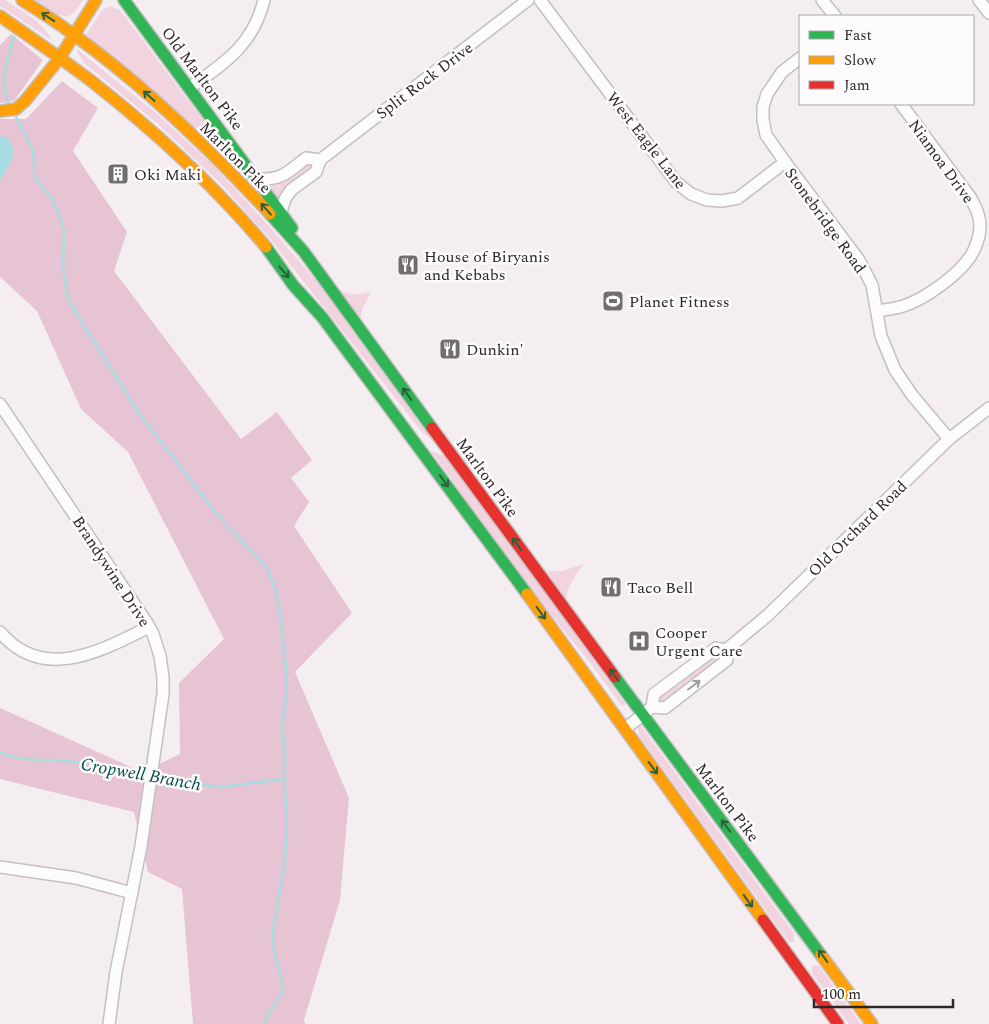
<svg xmlns="http://www.w3.org/2000/svg" width="989" height="1024" font-family="Spectral,serif">
	<style>
		.green { fill: #f2d4e1 }
		.forest { fill: #e7c4d4 }
		.water { fill: #a6dce2 }
		.lines { fill: none; stroke-linecap: round; stroke-linejoin: round }
		.stream { stroke: #a6dce2; stroke-width: 2.5 }
		.street-casing { stroke: #c4bfc2; stroke-width: 14 }
		.fast-casing { stroke: #c4bfc2; stroke-width: 14 }
		.slow-casing { stroke: #c4bfc2; stroke-width: 14 }
		.jam-casing { stroke: #c4bfc2; stroke-width: 14 }
		.street { stroke: #fdfcfd; stroke-width: 11 }
		.fast { stroke: #30b455; stroke-width: 11 }
		.slow { stroke: #ff9f0a; stroke-width: 11 }
		.jam { stroke: #e5322d; stroke-width: 11 }
		.oneway { stroke: #2e603b }
		.oneway2 { stroke: #9f9d9e }
		.labels { text-anchor: middle; stroke-width: 5; stroke-linejoin: round; paint-order: stroke }
		.street-label { font-size: 16px; fill: #2c2829; stroke: #fefbfc }
		.poi-label { font-size: 16px; fill: #2c2829; stroke: #fefbfc; text-anchor: start }
		.water-label { font-size: 18px; font-style: italic; fill: #004d52; stroke: #fefbfc }
	</style>
	<rect width="100%" height="100%" fill="#f4eef1"/>
	<!-- green -->
	<g class="green">
		<path d="M0 0H5C22 11 40 20 51 38L50 39 0 6Z"/>
		<path d="M36 0H83L74 13 67 17 56 14Z"/>
		<path d="M110 6 120 10 183 94 251 179 86 34 102 10Z"/>
		<path d="M78 50 155 112 214 166 268 225 325 291 433 441 422 432 271 240 223 186 159 125 84 63 77 51Z"/>
		<path d="M306 158 320 160 291 190 281 212 257 179 271 180Z"/>
		<path d="M339 291 355 295 371 292 363 307 360 320Z"/>
		<path d="M431 451 447 457 626 705H621L592 665 531 591Z"/>
		<path d="M584 564C572 580 567 588 564 609L548 571H562Z"/>
		<path d="M716 648 727 660 665 708 652 707 654 694Z"/>
		<path d="M640 725 793 932 794 942H789L639 736 638 726Z"/>
		<path d="M812 965 819 966 861 1024H849L812 973Z"/>
	</g>
	<!-- forest -->
	<g class="forest">
		<path d="M11 34 43 60 14 101 0 103V45Z"/>
		<path d="M62 81 98 108 73 151 127 232 114 271 241 439 277 412 312 460 291 478 309 502 294 526 352 613 295 672 349 798 340 900 304 1020 305 1024H193L182 889 148 872 134 812 0 779V708L142 772 180 754 179 683 224 639 128 452 81 409 37 311 0 277V119H26Z"/>
	</g>
	<!-- water -->
	<path class="water" d="M0 136 8 138C20 158 8 165 0 180Z"/>
	<g class="lines">
		<!-- stream -->
		<g class="stream">
			<path d="M8 103C0 82 8 57 14 37"/>
			<path d="M16 117 33 150 35 177 54 202 62 223 64 231 63 267 68 298 72 306 138 412 215 512 266 567 275 587 279 605 287 680 286 702 282 723 284 744V779L287 819 285 861 273 933V946L283 987 281 995 268 1014 264 1024"/>
			<path d="M0 752C21 763 52 759 76 762 100 766 123 775 148 778"/>
			<path d="M153 779 222 787 284 779"/>
		</g>
		<!-- street casing -->
		<g class="street-casing">
			<g id="street">
				<path d="M540 0 676 182 691 194 707 200 722 201 738 198 785 162"/>
				<path d="M822 0 835 16"/>
				<path d="M979 0 989 13"/>
				<path d="M800 58 782 72 767 94 763 107V120L766 135 785 162 859 260 872 285 881 336 895 370 912 395 949 439"/>
				<path d="M189 88C225 63 253 45 264 0"/>
				<path d="M257 179C282 180 287 173 306 158L320 160"/>
				<path d="M281 212 285 199 291 190 316 172 320 160 528 0"/>
				<path d="M877 311C884 310 892 309 900 307 923 301 962 273 973 252 977 244 980 235 980 226 980 215 975 206 970 197L901 104"/>
				<path d="M0 404 147 623 153 634 160 656 163 677V694L141 846 116 972 109 1024"/>
				<path d="M0 632C43 683 101 651 149 627"/>
				<path d="M726 650 768 615 949 439 989 408"/>
				<path d="M652 707 665 708 727 660 726 650"/>
				<path d="M625 729 652 707 654 694 716 648 726 650"/>
				<path d="M0 867 76 878 132 893"/>
			</g>
		</g>
		<!-- fast casing -->
		<g class="fast-casing">
			<g id="fast">
				<path d="M124 0 292 228"/>
				<path d="M270 214 304 252 432 428"/>
				<path d="M266 247 293 285 322 317 527 594"/>
				<path d="M615 677 821 955"/>
			</g>
		</g>
		<!-- slow casing -->
		<g class="slow-casing">
			<g id="slow">
				<path d="M22 0C38 10 54 20 70 32 143 84 209 148 270 214"/>
				<path d="M0 16C30 37 61 58 90 80 151 128 216 187 266 247"/>
				<path d="M0 111 16 109 25 101 59 59 96 0"/>
				<path d="M527 594 763 920"/>
				<path d="M821 955 872 1024"/>
			</g>
		</g>
		<!-- jam casing -->
		<g class="jam-casing">
			<g id="jam">
				<path d="M432 428 615 677"/>
				<path d="M763 920 838 1024"/>
			</g>
		</g>
		<!-- street -->
		<use href="#street" class="street"/>
		<!-- fast -->
		<use href="#fast" class="fast"/>
		<!-- slow -->
		<use href="#slow" class="slow"/>
		<!-- jam -->
		<use href="#jam" class="jam"/>
	</g>
	<!-- one-way arrows -->
	<defs><path id="oneway-shaft" d="M-6 0H5M1.5-3L5.5 0L1.5 3" fill="none" stroke-width="1.6" stroke-linecap="round" stroke-linejoin="round" transform="scale(1.25)"/></defs>
	<g class="oneway">
		<use href="#oneway-shaft" transform="translate(48 17) rotate(-147)"/>
		<use href="#oneway-shaft" transform="translate(149 96) rotate(-138)"/>
		<use href="#oneway-shaft" transform="translate(266 209) rotate(-131)"/>
		<use href="#oneway-shaft" transform="translate(284 272) rotate(49)"/>
		<use href="#oneway-shaft" transform="translate(407 394) rotate(-126)"/>
		<use href="#oneway-shaft" transform="translate(444 481) rotate(54)"/>
		<use href="#oneway-shaft" transform="translate(517 544) rotate(-126)"/>
		<use href="#oneway-shaft" transform="translate(541 613) rotate(54)"/>
		<use href="#oneway-shaft" transform="translate(614 675) rotate(-127)"/>
		<use href="#oneway-shaft" transform="translate(653 768) rotate(54)"/>
		<use href="#oneway-shaft" transform="translate(726 826) rotate(-127)"/>
		<use href="#oneway-shaft" transform="translate(748 901) rotate(54)"/>
		<use href="#oneway-shaft" transform="translate(823 956) rotate(-126)"/>
	</g>
	<use class="oneway2" href="#oneway-shaft" transform="translate(694 685) rotate(-37)"/>
	<!-- icons -->
	<defs>
		<g id="building-square" transform="scale(1.125)"><rect x="-9" y="-9" width="18" height="18" rx="4" fill="#726d6f" stroke="#fefbfc"/><path d="M-4-6H4V6H1V3H-1V6H-4ZM-2.5-4.3h1.7v1.8h-1.7ZM.8-4.3h1.7v1.8H.8ZM-2.5-1h1.7V.8h-1.7ZM.8-1h1.7V.8H.8Z" fill="#fff"/></g>
		<g id="restaurant-square" transform="scale(1.125)"><rect x="-9" y="-9" width="18" height="18" rx="4" fill="#726d6f" stroke="#fefbfc"/><path d="M-5-6h1v4h1v-4h1v4h1v-4h1v5L-1.5 .5V6h-2V.5L-5-1ZM5-6V6H3V1.5H1.5Q1.5-4 5-6Z" fill="#fff"/></g>
		<g id="stadium-square" transform="scale(1.125)"><rect x="-9" y="-9" width="18" height="18" rx="4" fill="#726d6f" stroke="#fefbfc"/><path d="M0-5a6.5 5 0 1 0 0 10a6.5 5 0 1 0 0-10ZM-3.5-1.8h7v3.6h-7Z" fill="#fff"/></g>
		<g id="hospital-square" transform="scale(1.125)"><rect x="-9" y="-9" width="18" height="18" rx="4" fill="#726d6f" stroke="#fefbfc"/><path d="M-5-5h3v3.5h4V-5h3V5h-3V1.5h-4V5h-3Z" fill="#fff"/></g>
	</defs>
	<g fill-rule="evenodd">
		<use href="#building-square" x="118" y="174"/>
		<use href="#restaurant-square" x="408" y="265"/>
		<use href="#stadium-square" x="613" y="301"/>
		<use href="#restaurant-square" x="450" y="349"/>
		<use href="#restaurant-square" x="611" y="587"/>
		<use href="#hospital-square" x="639" y="641"/>
	</g>
	<g class="labels">
		<!-- street labels -->
		<g class="street-label">
			<text transform="translate(203 78) rotate(53)" y="6">Old Marlton Pike</text>
			<text transform="translate(424 80) rotate(-37)" y="6">Split Rock Drive</text>
			<text transform="translate(647 140) rotate(52)" y="6">West Eagle Lane</text>
			<text transform="translate(236 157) rotate(45)" y="6">Marlton Pike</text>
			<text transform="translate(942 161) rotate(54)" y="6">Niamoa Drive</text>
			<text transform="translate(826 220) rotate(54)" y="6">Stonebridge Road</text>
			<text transform="translate(488 477) rotate(54)" y="6">Marlton Pike</text>
			<text transform="translate(857 528) rotate(-44)" y="6">Old Orchard Road</text>
			<text transform="translate(112 571) rotate(57)" y="6">Brandywine Drive</text>
			<text transform="translate(728 802) rotate(53)" y="6">Marlton Pike</text>
		</g>
		<!-- poi labels -->
		<g class="poi-label">
			<text x="134" y="180">Oki Maki</text>
			<text x="424" y="262">House of Biryanis<tspan x="424" dy="18">and Kebabs</tspan></text>
			<text x="629" y="307">Planet Fitness</text>
			<text x="466" y="355">Dunkin'</text>
			<text x="627" y="593">Taco Bell</text>
			<text x="655" y="638">Cooper<tspan x="655" dy="18">Urgent Care</tspan></text>
		</g>
		<!-- water labels -->
		<g class="water-label">
			<text transform="translate(141 774) rotate(10)" y="6">Cropwell Branch</text>
		</g>
	</g>
	<!-- legend -->
	<rect x="799" y="15" width="175" height="90" fill="#fefbfc" stroke="#aaa7a8"/>
	<rect x="809" y="31" width="25" height="8" fill="#30b455" stroke="#aaa7a8"/>
	<text x="844" y="40" font-size="15" fill="#2c2829">Fast</text>
	<rect x="809" y="56" width="25" height="8" fill="#ff9f0a" stroke="#aaa7a8"/>
	<text x="844" y="65" font-size="15" fill="#2c2829">Slow</text>
	<rect x="809" y="81" width="25" height="8" fill="#e5322d" stroke="#aaa7a8"/>
	<text x="844" y="90" font-size="15" fill="#2c2829">Jam</text>
	<!-- scale -->
	<path d="M814 999v8h139v-8" fill="none" stroke="#2c2829" stroke-width="2.5"/>
	<text x="822" y="999" font-size="15" fill="#2c2829" stroke="#fefbfc" stroke-width="4" paint-order="stroke">100 m</text>
</svg>
